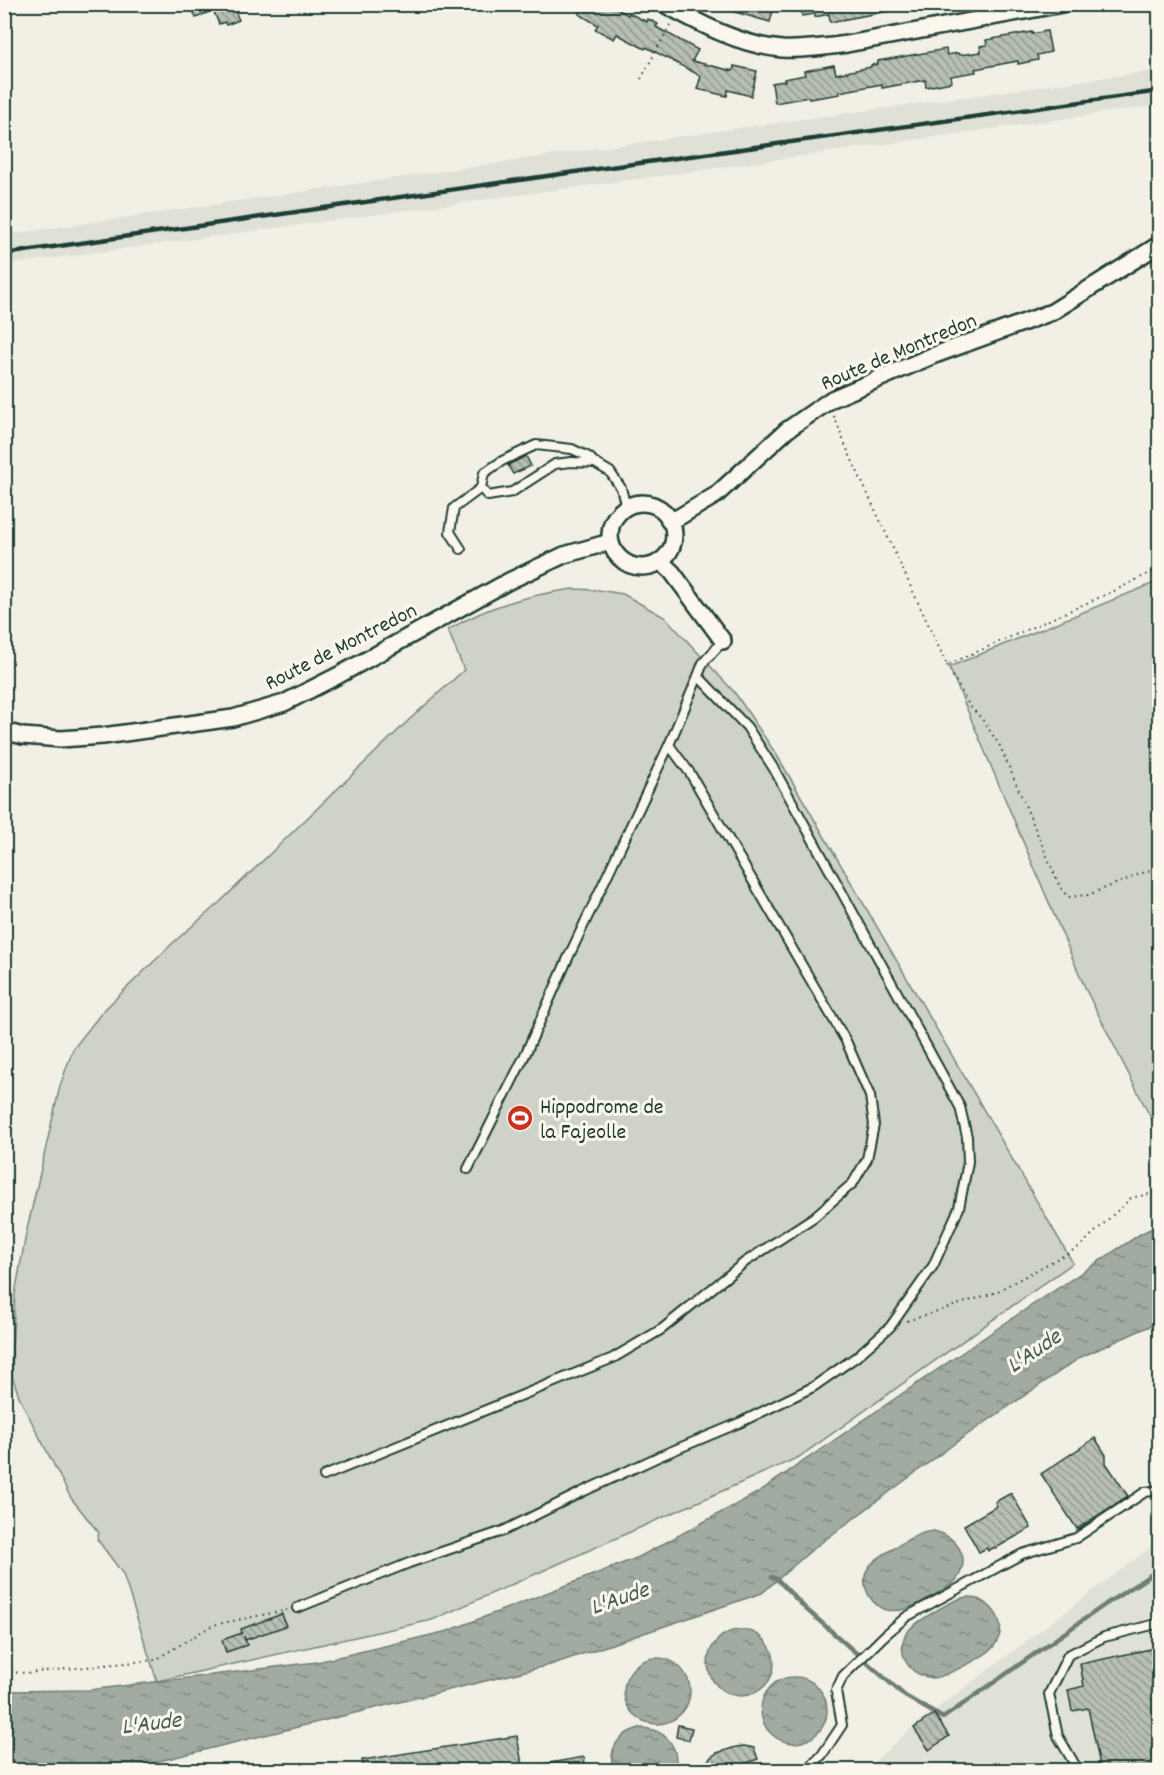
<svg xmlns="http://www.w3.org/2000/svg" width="1164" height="1775" font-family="Dekko,sans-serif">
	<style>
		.built { fill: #e0e1d6 }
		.green { fill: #cfd2c8; stroke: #77887e; stroke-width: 1.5 }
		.water { fill: url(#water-ripples); stroke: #6e7f75; stroke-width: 1.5 }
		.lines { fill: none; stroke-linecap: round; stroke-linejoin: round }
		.stream { stroke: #6e7f75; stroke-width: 4.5 }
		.building { fill: url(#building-back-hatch); stroke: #1f3d34; stroke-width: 1.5 }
		.service-casing { stroke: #1f3d34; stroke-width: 12 }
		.minor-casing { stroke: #1f3d34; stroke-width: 20 }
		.path { stroke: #1f3d34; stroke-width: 2; stroke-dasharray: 1.5 4.5; stroke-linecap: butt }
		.service { stroke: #fbf7ec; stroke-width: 8 }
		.minor { stroke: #fbf7ec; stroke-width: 15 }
		.rail { stroke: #1f3d34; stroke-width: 4.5 }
		.labels { text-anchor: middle; stroke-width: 6; stroke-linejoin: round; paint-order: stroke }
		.street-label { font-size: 22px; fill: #1f3d34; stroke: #fbf7ec }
		.poi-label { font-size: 22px; fill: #1f3d34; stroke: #fbf7ec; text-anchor: start }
		.water-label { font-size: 24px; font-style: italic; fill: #465e55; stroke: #fbf7ec }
	</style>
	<defs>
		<pattern id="water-ripples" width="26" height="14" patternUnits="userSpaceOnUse" patternTransform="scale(1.5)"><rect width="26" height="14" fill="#a2aba1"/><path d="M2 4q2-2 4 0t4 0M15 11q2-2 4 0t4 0" fill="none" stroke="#838c84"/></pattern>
		<pattern id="building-back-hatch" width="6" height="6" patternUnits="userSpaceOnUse" patternTransform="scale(1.5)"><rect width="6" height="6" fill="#b7beb3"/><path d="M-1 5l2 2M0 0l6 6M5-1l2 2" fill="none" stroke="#949c92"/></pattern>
	</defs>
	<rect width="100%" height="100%" fill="#f2f0e5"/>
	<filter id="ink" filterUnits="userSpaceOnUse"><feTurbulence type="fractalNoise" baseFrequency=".0167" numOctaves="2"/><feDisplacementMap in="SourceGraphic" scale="12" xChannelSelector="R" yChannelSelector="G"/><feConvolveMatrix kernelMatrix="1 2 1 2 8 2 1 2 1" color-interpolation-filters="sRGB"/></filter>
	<g filter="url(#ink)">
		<!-- built -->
		<g class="built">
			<path d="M1159 70V105L718 168 5 265V235L717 131Z"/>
			<path d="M1159 1541V1770H865L915 1725Z"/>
		</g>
		<!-- green -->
		<g class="green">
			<path d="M1159 581V1134L1086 990 949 667Z"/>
			<path d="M573 589 598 590 623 594 666 618 735 693 778 757 1073 1263 799 1457 432 1620 157 1681 123 1574 97 1539 99 1533 71 1498 60 1477 20 1399 13 1379 11 1367 15 1294 26 1234 60 1086 73 1049 103 1011 175 941 220 902 410 719 464 670 448 630C487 606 528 595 573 589Z"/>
		</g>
		<!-- water -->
		<g class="water">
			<path d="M1159 1225V1322L1081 1357 958 1441 814 1548 762 1593 550 1665 123 1770H5V1691L89 1690 317 1662 448 1631 639 1557 757 1493 1017 1315 1142 1233Z"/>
			<path d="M934 1531C956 1536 972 1557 957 1579 951 1587 915 1606 905 1609 898 1611 893 1611 886 1610 879 1608 873 1602 869 1596 855 1569 877 1558 896 1547 909 1539 919 1532 934 1531Z"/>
			<path d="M971 1597C993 1602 1010 1624 994 1646 987 1656 945 1677 933 1678 930 1678 927 1677 924 1676 916 1674 910 1669 906 1662 902 1654 901 1644 905 1635 909 1625 951 1601 962 1598 965 1597 968 1597 971 1597Z"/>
			<circle cx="741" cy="1663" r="33"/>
			<circle cx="657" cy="1691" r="33"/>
			<circle cx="794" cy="1710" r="33"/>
			<path d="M639 1728C664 1728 680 1745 675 1770H613C608 1749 618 1734 639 1728Z"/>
		</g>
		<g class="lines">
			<!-- stream -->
			<path class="stream" d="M772 1577 777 1579 806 1609 905 1696 943 1718 1106 1604 1160 1569"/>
		</g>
		<!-- building -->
		<g class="building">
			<path d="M190 4H232L239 20 226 25 225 22 219 24 213 10 196 18Z"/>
			<path d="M584 4H608L628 15 629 13 647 22 648 19 658 24 656 27 698 50 692 61 733 71 734 66 757 71 751 96 728 90 727 96 697 89 701 76 646 47 645 49 617 34 614 39 595 29 598 25 579 14Z"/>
			<path d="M722 4H766L774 7 770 22 721 8Z"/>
			<path d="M800 4H895V10L830 22 829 14 815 17V14L802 16Z"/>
			<path d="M1047 31 1051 52 1037 55 1038 60 1018 64V61L975 69 976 72 951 76 952 82 926 87 925 80 882 88V84L839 92 840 94 809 99V97L775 103 772 83 785 81 784 79 805 75 804 71 834 65 836 74 871 67V65L878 64V61L946 49 947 55 958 53 959 55 981 52 980 46 987 45 986 40 1032 32V34Z"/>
			<path d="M526 456 531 466 513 474 508 465Z"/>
			<path d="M1095 1438 1106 1455V1463L1128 1496 1077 1529 1041 1474Z"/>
			<path d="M1011 1493 1031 1528 996 1548 995 1547 988 1551 987 1548 979 1552 964 1525 997 1506 995 1502Z"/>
			<path d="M282 1614 286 1626 245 1640 244 1636 247 1645 226 1652 222 1640 242 1633 241 1629Z"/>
			<path d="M1160 1647V1770H1101L1088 1708 1072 1711 1068 1690 1084 1686 1080 1664Z"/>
			<path d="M934 1714 949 1736 929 1750 914 1728Z"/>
			<path d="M678 1725 692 1728 689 1740 676 1737Z"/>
			<path d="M517 1736 523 1770H364L362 1760Z"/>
			<path d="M744 1746 754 1748 758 1759 741 1765 742 1770H700L711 1757 717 1753 736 1747Z"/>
			<path d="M584 1757 586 1770H544L543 1764Z"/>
		</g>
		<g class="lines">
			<!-- service casing -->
			<g class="service-casing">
				<g id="service">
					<path d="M595 463 571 462 555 464 512 492 488 496 481 488 484 473 502 461 536 445 572 449 589 457 595 463 610 472 621 488 626 507"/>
					<path d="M461 549 450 532 454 508 481 488"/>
					<path d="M468 1169 525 1055 568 958 669 745 698 676"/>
					<path d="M324 1476 613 1358 662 1329 745 1262 814 1217 853 1183 867 1159 874 1125 870 1096 846 1041 690 773 669 745"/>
					<path d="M297 1608 409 1563 503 1531 582 1492 660 1456 739 1423 813 1387 856 1357 890 1327 933 1266 959 1208 968 1162 967 1137 960 1107 774 769 747 727 698 676 703 663 723 641"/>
					<path d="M807 1770 822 1755 842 1725 836 1691 843 1676 884 1636 906 1617 1022 1554 1076 1538 1145 1492 1160 1490"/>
					<path d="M1078 1770 1058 1736 1049 1694 1068 1655 1104 1637 1160 1623"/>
				</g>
			</g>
			<!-- minor casing -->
			<g class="minor-casing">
				<g id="minor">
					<path d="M664 4C701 24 739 45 782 49 803 50 826 47 847 44L1062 4"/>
					<circle cx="642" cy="535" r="32"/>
					<path d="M669 521 679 517 716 495 787 430 832 399 932 356 1052 312 1160 244"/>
					<path d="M660 561 672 572 723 641"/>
					<path d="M4 731 23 736 61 739 103 736 233 718 284 703 339 675 509 581 564 555 610 542"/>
				</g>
			</g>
			<!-- path -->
			<g class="path">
				<path d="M641 79 670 25"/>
				<path d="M834 416 846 447 947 665 1114 591 1160 568"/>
				<path d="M947 665 969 705 982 719 1000 746 1060 887 1068 897 1088 895 1160 866"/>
				<path d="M907 1321 994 1293 1079 1247 1131 1198 1160 1192"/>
				<path d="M4 1672 27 1673 155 1660 213 1625 287 1610"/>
			</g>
			<!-- service -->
			<use href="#service" class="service"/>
			<!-- minor -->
			<use href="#minor" class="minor"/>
			<!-- rail -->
			<path class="rail" d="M4 254 568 173 1160 91"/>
		</g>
	</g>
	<!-- icons -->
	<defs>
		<g id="stadium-disc" transform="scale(1.35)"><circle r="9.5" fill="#c8321e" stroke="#fbf7ec"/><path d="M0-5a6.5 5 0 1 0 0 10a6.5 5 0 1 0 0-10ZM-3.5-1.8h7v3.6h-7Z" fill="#fff"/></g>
	</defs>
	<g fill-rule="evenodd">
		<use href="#stadium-disc" x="520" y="1118"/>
	</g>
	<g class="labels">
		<!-- street labels -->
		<g class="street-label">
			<text transform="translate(898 350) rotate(-23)" y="8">Route de Montredon</text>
			<text transform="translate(340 645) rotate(-27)" y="8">Route de Montredon</text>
		</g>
		<!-- poi labels -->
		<g class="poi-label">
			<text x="540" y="1113">Hippodrome de<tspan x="540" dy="25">la Fajeolle</tspan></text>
		</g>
		<!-- water labels -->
		<g class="water-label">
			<text transform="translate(1033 1350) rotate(-34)" y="8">L'Aude</text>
			<text transform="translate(619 1597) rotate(-19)" y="8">L'Aude</text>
			<text transform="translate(151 1722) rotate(-7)" y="8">L'Aude</text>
		</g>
	</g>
	<!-- margin -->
	<rect width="1164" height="1775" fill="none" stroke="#fbf7ec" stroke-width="24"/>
	<rect x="12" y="12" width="1140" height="1751" fill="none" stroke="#1f3d34" stroke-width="2" filter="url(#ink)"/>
</svg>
